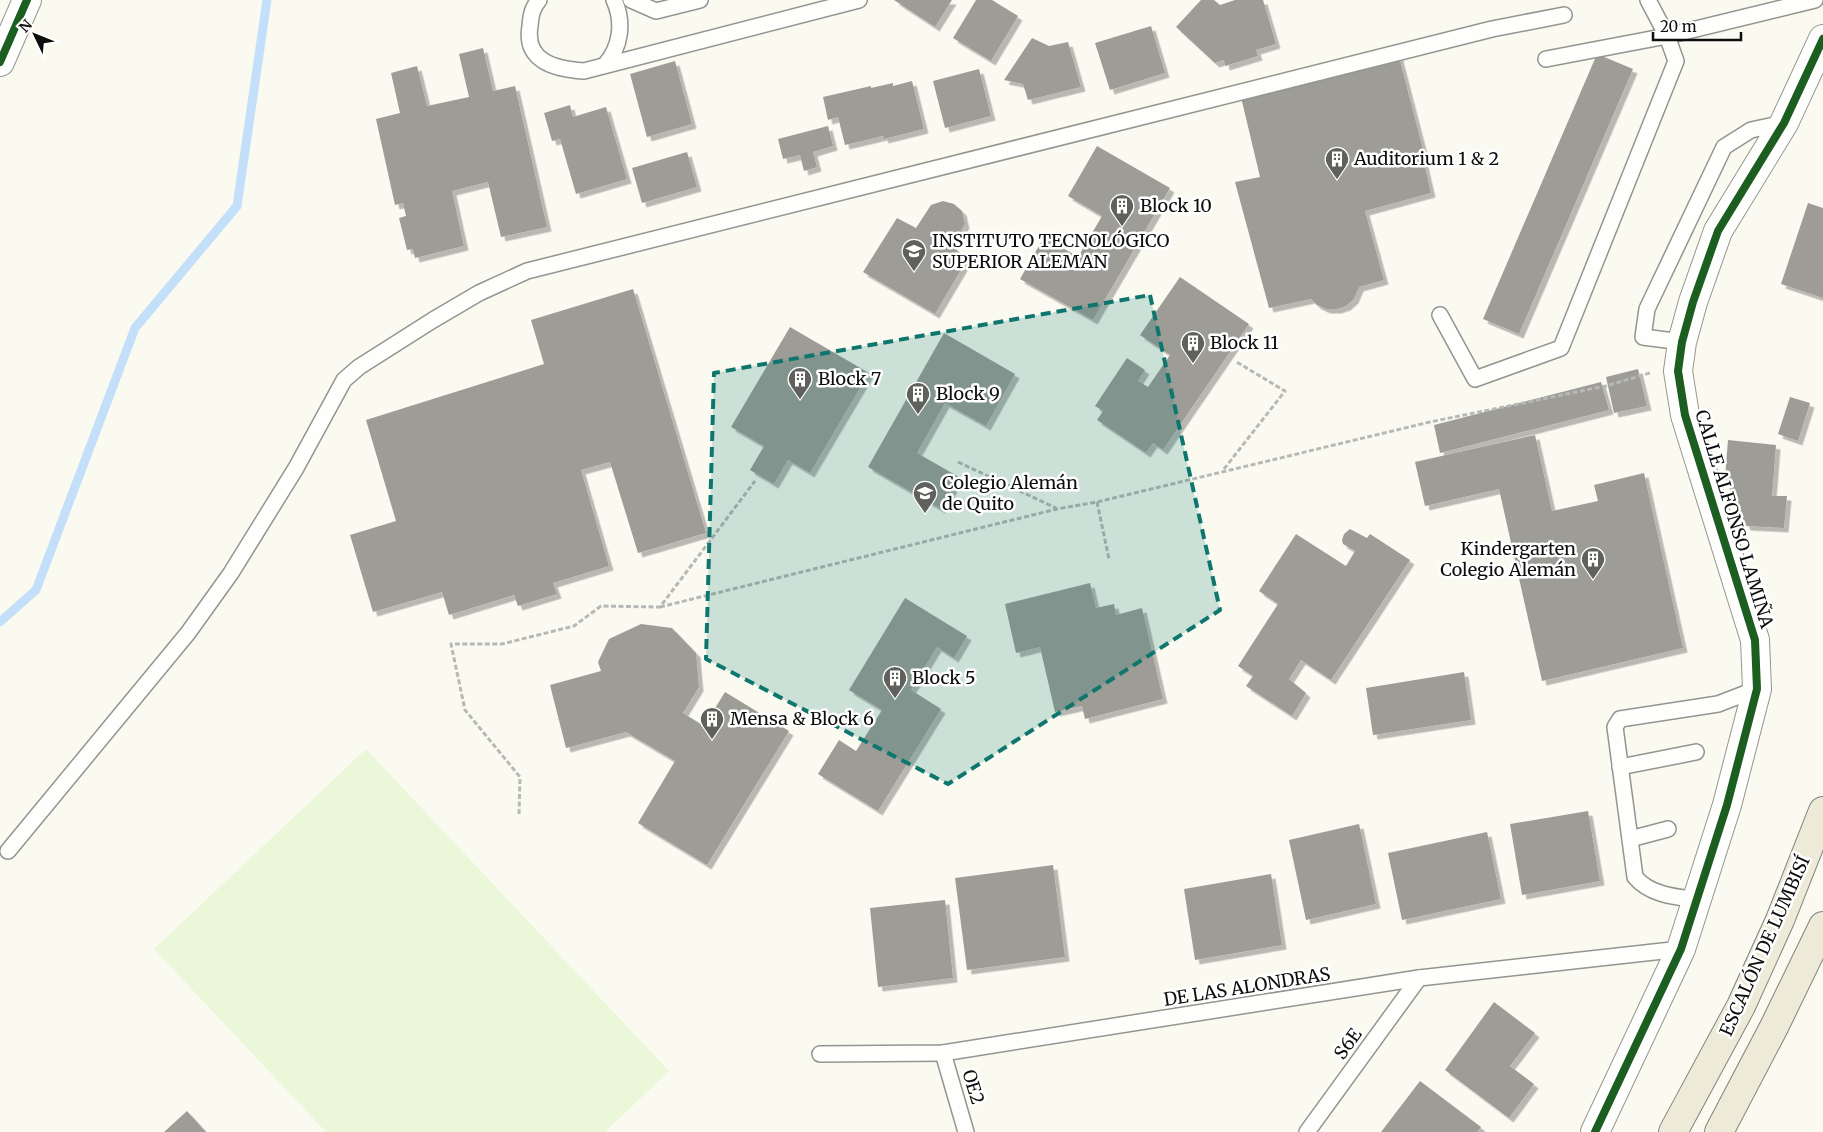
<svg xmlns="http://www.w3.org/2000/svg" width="1823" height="1132" font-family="Merriweather,serif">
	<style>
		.pitch { fill: #eaf7d9 }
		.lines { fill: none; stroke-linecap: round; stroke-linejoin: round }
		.stream { stroke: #c3dff9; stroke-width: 9 }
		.building { fill: #9e9c97; filter: url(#shadow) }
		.service-casing { stroke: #949490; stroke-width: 18 }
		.minor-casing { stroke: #949490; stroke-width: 30 }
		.tertiary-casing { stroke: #949490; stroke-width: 30 }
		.primary-casing { stroke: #81817d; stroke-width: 30 }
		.path { stroke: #b8b8b6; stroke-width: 3; stroke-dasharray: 5 2.5; stroke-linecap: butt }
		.service { stroke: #fefefd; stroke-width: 15 }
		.minor { stroke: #fefefd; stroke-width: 28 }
		.tertiary { stroke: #fefefd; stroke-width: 28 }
		.primary { stroke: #edead8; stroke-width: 28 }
		.cycleway-casing { stroke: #fff; stroke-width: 11 }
		.cycleway { stroke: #1b5e20; stroke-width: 8 }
		.marked { fill: #0f766e; fill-opacity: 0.2; stroke: #0f766e; stroke-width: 4; stroke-dasharray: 10 6; stroke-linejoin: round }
		.labels { text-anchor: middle; stroke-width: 5; stroke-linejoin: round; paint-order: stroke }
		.poi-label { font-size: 18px; fill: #0d0d0d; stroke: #fff; text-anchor: start }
		.street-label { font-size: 18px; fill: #0d0d0d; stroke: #fff }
	</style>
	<defs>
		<filter id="shadow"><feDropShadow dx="4.5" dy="4.5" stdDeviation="0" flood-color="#0004"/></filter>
	</defs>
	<rect width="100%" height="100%" fill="#fbfaf1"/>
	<!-- pitch -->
	<path class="pitch" d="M366 749 669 1071 605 1132H326L154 949Z"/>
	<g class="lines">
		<!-- stream -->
		<path class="stream" d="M0 622 36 590 135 328 237 206 267 0"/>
	</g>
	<!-- building -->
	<g class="building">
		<path d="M894 0H952L935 27Z"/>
		<path d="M976 0H992L1018 16 991 61 953 38Z"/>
		<path d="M1201 0H1214L1220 5 1235 0H1263L1276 44 1256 50 1258 56 1225 66 1224 60 1215 63 1176 27Z"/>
		<path d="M1151 26 1165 73 1110 90 1095 43Z"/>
		<path d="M1032 38 1049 46 1068 42 1081 87 1028 100 1023 84 1004 80Z"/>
		<path d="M483 48 493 91 515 86 547 227 501 237 488 182 452 191 464 246 415 258 413 249 407 250 399 218 406 216 403 203 395 205 376 119 400 113 391 73 417 66 427 106 469 97 459 54Z"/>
		<path d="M1398 53 1425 157 1423 158 1431 193 1365 211 1384 280 1359 287 1354 299 1346 306 1337 309H1326L1317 305 1311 299 1269 308 1235 182 1260 177 1240 93Z"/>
		<path d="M1597 54 1633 69 1519 334 1483 319Z"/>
		<path d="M675 61 692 124 647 137 630 74Z"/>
		<path d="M979 69 991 116 945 128 933 81Z"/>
		<path d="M912 81 924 129 884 139 883 136 845 145 838 117 828 120 823 97 871 86V88L893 83V86Z"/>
		<path d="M570 105 573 117 606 107 627 179 576 194 560 139 552 141 544 113Z"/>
		<path d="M828 126 833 146 813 152 817 167 804 171 800 155 783 159 778 139Z"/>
		<path d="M1097 146 1170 188 1093 320 1020 279 1044 237 1078 257 1102 216 1068 196Z"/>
		<path d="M687 152 697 187 642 203 632 168Z"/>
		<path d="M943 201 954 204 962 211 965 224 952 247 968 258 935 314 863 272 897 218 916 228 931 205Z"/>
		<path d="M1808 203 1823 208V298L1781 284Z"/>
		<path d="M1180 277 1249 324 1163 450 1153 443 1146 453 1097 420 1103 411 1095 406 1127 358 1145 370 1138 381 1148 387 1170 355 1140 335Z"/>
		<path d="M633 289 706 533 638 553 610 462 581 470 609 566 553 583 557 594 518 606 514 595 449 615 442 592 373 612 350 535 396 521 366 420 544 364 531 320Z"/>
		<path d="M790 327 869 373 810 473 788 460 774 484 750 470 764 446 731 427Z"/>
		<path d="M944 333 1015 374 986 426 945 403 917 453 959 477 941 509 868 467Z"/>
		<path d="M1638 369 1647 406 1614 413 1606 377Z"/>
		<path d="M1601 382 1609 410 1440 453 1434 425Z"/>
		<path d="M1790 397 1810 403 1798 441 1778 434Z"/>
		<path d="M1535 435 1552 511 1598 501 1594 485 1644 473 1683 648 1542 681 1499 489 1425 506 1415 462Z"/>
		<path d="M1728 440 1776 445 1772 496H1787L1784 528 1746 526 1725 478Z"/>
		<path d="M1350 529 1367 538 1370 534 1410 560 1331 680 1301 660 1289 679 1306 693 1292 716 1246 686 1253 676 1238 666 1278 604 1259 591 1296 534 1346 566 1355 551 1343 544 1342 540 1344 534Z"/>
		<path d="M1090 583 1096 608 1114 604 1116 615 1142 608 1163 699 1085 719 1082 706 1055 712 1040 647 1016 653 1005 604Z"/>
		<path d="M905 598 967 636 954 658 937 647 911 690 941 709 878 811 818 774 839 740 856 751 882 710 849 690Z"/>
		<path d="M641 624 672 628 696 653 699 687 683 713 704 726 725 692 789 731 707 865 638 823 675 761 626 732 566 748 550 685 601 671 598 662 609 639Z"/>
		<path d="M1464 672 1471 720 1373 735 1366 688Z"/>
		<path d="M1588 811 1600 881 1522 895 1510 824Z"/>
		<path d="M1359 824 1376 904 1306 920 1289 840Z"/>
		<path d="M1487 832 1501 899 1402 920 1388 853Z"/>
		<path d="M1053 865 1065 957 967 970 955 878Z"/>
		<path d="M1271 874 1282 945 1195 960 1184 889Z"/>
		<path d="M945 900 953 978 878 987 870 908Z"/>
		<path d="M1494 1002 1535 1033 1510 1066 1534 1084 1509 1118 1445 1070Z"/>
		<path d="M1420 1081 1481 1127 1477 1132H1381Z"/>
		<path d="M187 1111 206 1132H164Z"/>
	</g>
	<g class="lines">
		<!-- service casing -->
		<g class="service-casing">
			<g id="service">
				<path d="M539 0C532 8 531 15 530 26 524 61 554 69 584 71L859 0"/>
				<path d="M631 0 656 11 700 0"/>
				<path d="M1546 59 1667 36 1815 0"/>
				<path d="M605 65C621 47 624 22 614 0"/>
				<path d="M1440 315 1475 379 1561 348 1676 61 1667 36 1648 0"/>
				<path d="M1682 342 1643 337 1647 309 1724 147 1751 130 1784 123"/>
				<path d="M1620 767 1696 752"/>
				<path d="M1630 839 1668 829"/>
				<path d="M8 851 188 633 231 573 296 468 344 380 359 367 433 320 479 293 527 271 1492 29 1564 15"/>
				<path d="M1698 900C1675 897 1650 895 1635 877L1615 727 1620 719 1718 704 1757 689"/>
				<path d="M943 1053 966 1132"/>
				<path d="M820 1054 943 1053 1419 978 1681 949"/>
				<path d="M1307 1132 1419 978"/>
			</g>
		</g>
		<!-- minor casing -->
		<g class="minor-casing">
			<path id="minor" d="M0 62 27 0"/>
		</g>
		<!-- tertiary casing -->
		<g class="tertiary-casing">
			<path id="tertiary" d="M1595 1132 1681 949 1727 805 1757 689 1755 640 1685 415 1678 371 1682 342 1693 302 1718 231 1784 123 1823 39"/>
		</g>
		<!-- primary casing -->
		<g class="primary-casing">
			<g id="primary">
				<path d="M1673 1132 1741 1006 1780 920 1823 811"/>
				<path d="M1719 1132 1774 1027 1823 926"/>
			</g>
		</g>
		<!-- path -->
		<g class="path">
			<path d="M958 462 1056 508"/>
			<path d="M1224 469 1285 391 1235 361"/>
			<path d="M1097 502 1109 559"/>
			<path d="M660 607 1057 509 1097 502 1430 422 1606 386 1650 373"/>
			<path d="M519 814 520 777 465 710 451 644H502L574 626 601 606 660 607 755 481"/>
		</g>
		<!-- service -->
		<use href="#service" class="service"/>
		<!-- minor -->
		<use href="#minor" class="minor"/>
		<!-- tertiary -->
		<use href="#tertiary" class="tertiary"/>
		<!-- primary -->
		<use href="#primary" class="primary"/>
		<!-- cycleway casing -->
		<g class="cycleway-casing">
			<g id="cycleway">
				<path d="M0 62 27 0"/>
				<path d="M1595 1132 1681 949 1727 805 1757 689 1755 640 1685 415 1678 371 1682 342 1693 302 1718 231 1784 123 1823 39"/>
			</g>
		</g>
		<!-- cycleway -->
		<use href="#cycleway" class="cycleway"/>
	</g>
	<!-- marked area -->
	<path class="marked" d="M1150 295 1220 610 948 784 706 659 714 373Z"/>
	<!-- icons -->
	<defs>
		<g id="building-pin" transform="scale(1.25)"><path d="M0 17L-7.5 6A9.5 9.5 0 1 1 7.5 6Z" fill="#60605d" stroke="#fff"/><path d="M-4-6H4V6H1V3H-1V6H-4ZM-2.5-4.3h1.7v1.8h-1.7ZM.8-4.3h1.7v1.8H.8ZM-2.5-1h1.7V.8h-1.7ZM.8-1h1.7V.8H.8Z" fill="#fff"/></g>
		<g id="university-pin" transform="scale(1.25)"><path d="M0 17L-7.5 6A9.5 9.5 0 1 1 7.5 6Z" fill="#60605d" stroke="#fff"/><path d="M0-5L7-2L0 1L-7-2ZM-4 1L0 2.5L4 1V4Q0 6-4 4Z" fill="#fff"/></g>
		<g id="school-pin" transform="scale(1.25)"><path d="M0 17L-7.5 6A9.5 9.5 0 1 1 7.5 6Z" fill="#60605d" stroke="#fff"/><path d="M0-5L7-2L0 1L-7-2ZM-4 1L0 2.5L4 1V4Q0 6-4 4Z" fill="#fff"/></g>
	</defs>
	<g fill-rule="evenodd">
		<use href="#building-pin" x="1337" y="159"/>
		<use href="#building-pin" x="1122" y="206"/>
		<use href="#university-pin" x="914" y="251"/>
		<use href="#building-pin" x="1193" y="343"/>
		<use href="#building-pin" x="800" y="379"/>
		<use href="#building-pin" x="918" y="394"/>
		<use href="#school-pin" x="925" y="493"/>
		<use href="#building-pin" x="1593" y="559"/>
		<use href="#building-pin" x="895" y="678"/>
		<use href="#building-pin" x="712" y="719"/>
	</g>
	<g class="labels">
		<!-- poi labels -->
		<g class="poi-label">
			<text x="1354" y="165">Auditorium 1 &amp; 2</text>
			<text x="1140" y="212">Block 10</text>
			<text x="932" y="247">INSTITUTO TECNOLÓGICO<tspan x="932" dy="21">SUPERIOR ALEMAN</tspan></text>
			<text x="1210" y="349">Block 11</text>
			<text x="818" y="385">Block 7</text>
			<text x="936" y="400">Block 9</text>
			<text x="942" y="489">Colegio Alemán<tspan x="942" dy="21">de Quito</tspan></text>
			<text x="1576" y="555" text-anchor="end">Kindergarten<tspan x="1576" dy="21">Colegio Alemán</tspan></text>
			<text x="912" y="684">Block 5</text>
			<text x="730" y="725">Mensa &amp; Block 6</text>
		</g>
		<!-- street labels -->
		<g class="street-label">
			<text transform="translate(1734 519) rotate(73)" y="6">CALLE ALFONSO LAMIÑA</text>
			<text transform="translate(1765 946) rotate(-66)" y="6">ESCALÓN DE LUMBISÍ</text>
			<text transform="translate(1247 987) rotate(-9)" y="6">DE LAS ALONDRAS</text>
			<text transform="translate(1348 1044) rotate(-54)" y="6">S6E</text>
			<text transform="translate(973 1087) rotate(73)" y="6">OE2</text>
		</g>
	</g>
	<!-- north arrow -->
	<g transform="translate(35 35) rotate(313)" stroke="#ffffff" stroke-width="4" paint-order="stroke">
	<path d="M0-4L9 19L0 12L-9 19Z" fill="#0d0d0d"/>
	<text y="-8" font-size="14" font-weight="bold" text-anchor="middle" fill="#0d0d0d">N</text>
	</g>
	<!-- scale -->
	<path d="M1653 32v8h88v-8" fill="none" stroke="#0d0d0d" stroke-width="2.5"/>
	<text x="1660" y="32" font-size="15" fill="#0d0d0d" stroke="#ffffff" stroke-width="4" paint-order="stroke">20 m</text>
</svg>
